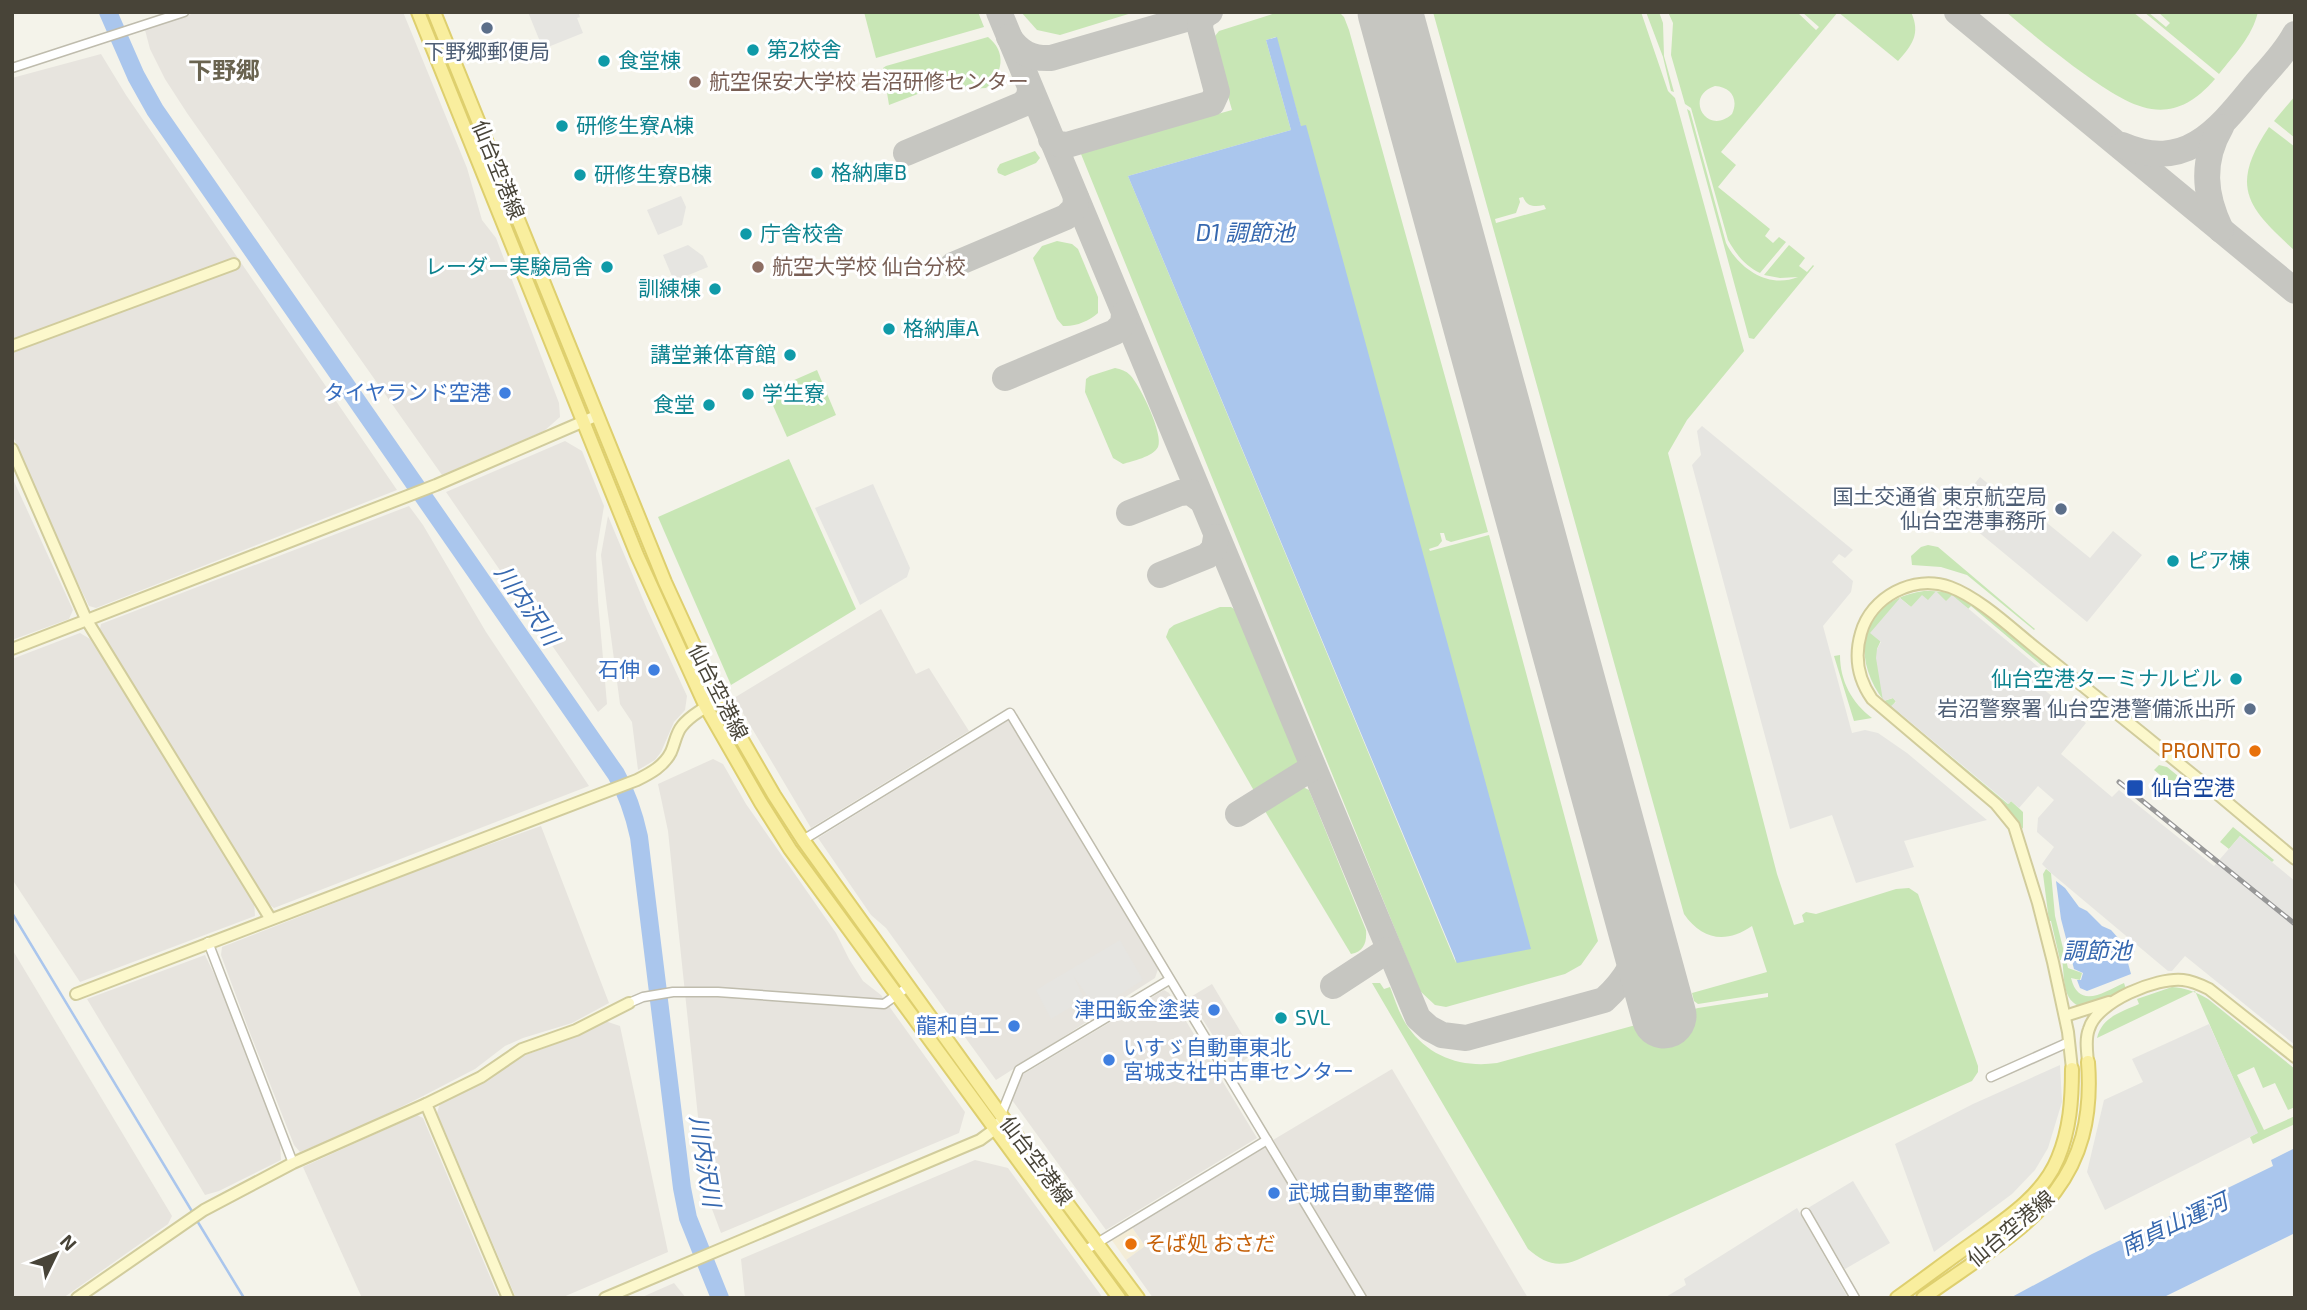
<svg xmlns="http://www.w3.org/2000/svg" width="2307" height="1310" font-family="'Exo 2','Noto Sans JP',sans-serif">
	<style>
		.commercial { fill: #f4edd7 }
		.industrial { fill: #e7e4de }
		.green { fill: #c8e6b5; fill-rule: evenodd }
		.parking { fill: #e6e5e1 }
		.water { fill: #aac6ed }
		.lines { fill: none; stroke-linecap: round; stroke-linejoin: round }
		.stream { stroke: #aac6ed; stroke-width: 2.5 }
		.river { stroke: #aac6ed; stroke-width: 18 }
		.taxiway { stroke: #c6c6c1; stroke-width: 26 }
		.runway { stroke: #c6c6c1; stroke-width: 65 }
		.street-casing { stroke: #bfbcad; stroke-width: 11 }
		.secondary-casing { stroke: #d1cc9c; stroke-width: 14 }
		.primary-casing { stroke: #decf6e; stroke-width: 16 }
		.street { stroke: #fff; stroke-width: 8 }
		.secondary { stroke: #fcf8cc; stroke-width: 10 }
		.primary { stroke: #f9ee9e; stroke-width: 12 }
		.rail-casing { stroke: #989898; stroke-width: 5 }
		.rail { stroke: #fff; stroke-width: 2.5; stroke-dasharray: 8; stroke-linecap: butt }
		.service-dot { fill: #5c6f8a; stroke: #fff; stroke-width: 2.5 }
		.culture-dot { fill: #0f9aa8; stroke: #fff; stroke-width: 2.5 }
		.education-dot { fill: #8d6e63; stroke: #fff; stroke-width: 2.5 }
		.shop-dot { fill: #3f7fe0; stroke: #fff; stroke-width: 2.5 }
		.food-dot { fill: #e8710a; stroke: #fff; stroke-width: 2.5 }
		.transit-dot { fill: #1a4fb4; stroke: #fff; stroke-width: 2.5 }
		.labels { text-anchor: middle; stroke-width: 6; stroke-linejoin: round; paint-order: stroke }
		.culture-label { font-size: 21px; fill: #0d838f; stroke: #fff; text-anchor: start }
		.service-label { font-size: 21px; fill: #4e5e75; stroke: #fff; text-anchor: end }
		.education-label { font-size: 21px; fill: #785e54; stroke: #fff; text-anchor: start }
		.street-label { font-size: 21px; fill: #484438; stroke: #fff }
		.shop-label { font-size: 21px; fill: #366cbe; stroke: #fff; text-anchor: end }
		.food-label { font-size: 21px; fill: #c56008; stroke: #fff; text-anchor: end }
		.transit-label { font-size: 21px; fill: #164399; stroke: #fff; text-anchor: start }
		.water-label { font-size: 23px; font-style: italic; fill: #3668af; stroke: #fff }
		.quarter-label { font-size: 24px; font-weight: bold; fill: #6a6450; stroke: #fff }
	</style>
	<rect width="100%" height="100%" fill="#f4f3ea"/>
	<!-- commercial -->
	<path class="commercial" d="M1131 1226 1145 1246 1126 1260 1111 1239Z"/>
	<!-- industrial -->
	<g class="industrial">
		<path d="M197 12H403L467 168 482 220 496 238 559 403 560 417 544 431 442 475 187 113 165 79 150 49 145 30Z"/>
		<path d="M101 54 126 95 397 490 96 608 89 606 74 575 12 434V78Z"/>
		<path d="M565 441 582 451 604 506 596 554 598 601 607 704 598 712 446 492Z"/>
		<path d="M12 477 73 610 69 619 12 640Z"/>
		<path d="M409 506 423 525 486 632 589 786 274 908 267 903 99 633 101 624Z"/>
		<path d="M608 516 647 609 687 696 685 710 674 722 661 752 655 760 638 770 632 722 620 704 607 607 601 555Z"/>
		<path d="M881 609 916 674 929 668 969 731 811 828 734 698Z"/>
		<path d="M80 633 90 639 254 900 255 916 80 982 12 879V659Z"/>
		<path d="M1008 720 1158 969 1155 978 996 1080 886 928 871 915 818 838Z"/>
		<path d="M713 759 723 764 746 804 836 933 849 959 863 981 881 995 965 1112 959 1133 721 1233 706 1193 668 831 658 784Z"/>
		<path d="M541 826 609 1003 572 1023 523 1038 505 1046 475 1069 423 1096 361 1127 300 1152 294 1145 248 1028 221 955 222 947 429 866Z"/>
		<path d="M12 949 172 1216 168 1224 63 1298H12Z"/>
		<path d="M205 955 218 982 280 1141 281 1160 219 1191 205 1195 87 999Z"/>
		<path d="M1212 984 1254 1054 1233 1067 1189 998Z"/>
		<path d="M1164 990 1169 993 1257 1138 1106 1230 1012 1100 1022 1075Z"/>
		<path d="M605 1021 620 1026 668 1252 561 1298H516L437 1113 440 1103 484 1082 523 1056 569 1039Z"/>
		<path d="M1392 1069 1528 1298H1368L1273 1140Z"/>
		<path d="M417 1115 423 1118 499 1298H362L303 1167Z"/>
		<path d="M1265 1146 1357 1298H1153L1126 1260 1145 1246 1131 1226Z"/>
		<path d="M975 1160 1008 1168 1103 1298H745L741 1259Z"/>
		<path d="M674 1283 686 1298H640Z"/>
	</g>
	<!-- green -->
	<g class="green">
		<path d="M864 12H978L984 27 876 58Z"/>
		<path d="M1021 12H1135L1060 35 1037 30Z"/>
		<path d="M1279 12H1339L1344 17 1349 30 1488 532 1451 542 1446 540 1444 533H1440L1442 541 1438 546 1429 549 1430 551 1489 535 1598 941 1581 965 1565 974 1446 1007 1435 1005 1420 991 1081 154 1085 151 1232 110 1213 44 1215 36 1219 31ZM1276 37 1301 127 1305 126 1456 963 1128 176 1291 130 1266 40Z"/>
		<path d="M1433 12H1641L1668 91 1675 98 1744 351 1687 420 1668 453 1777 874 1794 925 1804 922 1802 915 1806 912 1816 914 1896 889 1909 888 1918 894 1978 1066V1072L1972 1081 1577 1260C1557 1268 1544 1263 1528 1249L1372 983H1380L1384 989 1390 987C1395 1000 1400 1016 1408 1027 1429 1057 1462 1068 1497 1063L1698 1008 1768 997V993L1698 1004 1694 1001 1692 993 1767 972 1752 926C1726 944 1702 940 1684 914ZM1523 197C1527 207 1535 207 1544 205L1546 209 1496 223 1495 219 1516 213 1520 202 1519 198Z"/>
		<path d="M1646 12H1659L1663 23 1664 56 1674 92 1671 91 1663 57Z"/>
		<path d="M1668 12H1797L1816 30 1819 27 1802 12H1838L1721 152 1736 165 1718 187 1770 229 1765 236 1773 243 1779 237 1786 242 1760 273C1745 266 1736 254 1728 240L1691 108 1685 104 1671 55 1673 23ZM1715 86C1731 87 1739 99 1732 114 1707 137 1683 96 1715 86Z"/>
		<path d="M1838 12H1911C1921 34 1912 45 1898 61Z"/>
		<path d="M2006 12H2133L2215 79C2170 131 2133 108 2087 76 2059 56 2032 34 2006 12Z"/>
		<path d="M2144 12H2148L2166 27 2170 23 2158 12H2258C2252 37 2234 55 2219 74Z"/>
		<path d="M988 37C1007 52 1003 74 986 88L968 89 954 80 889 105 883 68 886 66Z"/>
		<path d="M2295 96V138L2274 121Z"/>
		<path d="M1687 109 1690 111 1726 243C1739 269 1769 289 1798 277L1780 278 1764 275 1789 245 1805 258 1799 266 1807 272 1813 265 1814 266 1754 339 1749 338Z"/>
		<path d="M2269 127 2295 147V251C2247 207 2229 187 2269 127Z"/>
		<path d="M1035 151 1040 158 1036 163 1005 176 998 173 997 169 1000 164Z"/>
		<path d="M1057 241 1072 244 1078 249 1098 297V313C1089 321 1075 327 1063 326L1057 319 1033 258 1042 246Z"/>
		<path d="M1115 368C1121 369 1126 371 1130 375 1140 385 1164 435 1158 447 1153 457 1132 461 1123 464L1113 458 1085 392 1086 379 1090 376Z"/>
		<path d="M817 370 836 415 787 437 767 392Z"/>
		<path d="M789 459 856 609 731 685 658 517Z"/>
		<path d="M1928 545 1938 547 2035 629 2034 630 1967 575 1941 567 1912 565 1911 556 1921 547Z"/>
		<path d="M1924 591C1933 591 1943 591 1951 594 1978 603 2024 648 2048 667L2046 669 1971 606 1968 609 1952 596 1947 601 1928 600 1911 607 1900 598 1877 649 1884 701 1893 698 1896 701 1892 706 1907 720 2008 804 2011 801 2023 812V829L2001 801 1890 708C1848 662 1857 600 1924 591Z"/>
		<path d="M1220 607H1231L1237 611 1298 761V768L1294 774 1257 796 1166 637 1169 629 1174 625Z"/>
		<path d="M1840 655C1840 681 1852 703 1872 718L1854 721 1834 656Z"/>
		<path d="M2159 765 2167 767 2188 784 2181 792 2154 770Z"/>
		<path d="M1303 787 1309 790 1366 930C1367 942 1364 952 1351 954L1265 811C1272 800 1291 789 1303 787Z"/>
		<path d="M2233 827 2274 860 2272 862 2240 836 2229 849 2220 842Z"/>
		<path d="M2046 869 2051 873 2055 916 2068 968 2082 973 2080 980 2071 978C2079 1010 2104 992 2124 983L2126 989 2082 1007C2061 1001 2065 976 2062 960H2060L2051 921H2049L2043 874Z"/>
		<path d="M2172 987C2186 988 2196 992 2208 999L2295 1069V1107L2288 1110 2275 1083 2263 1088 2254 1067 2237 1075 2264 1130 2295 1116V1124L2253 1144 2250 1137 2257 1133 2195 991 2097 1038C2102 1017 2121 1012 2139 1004L2137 999Z"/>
	</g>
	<!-- parking -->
	<g class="parking">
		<path d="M528 12H578L580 17 577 18 583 33 543 49Z"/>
		<path d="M681 196 686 207 682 225 658 235 647 210Z"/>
		<path d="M688 245 703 256 708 267 674 281 663 255Z"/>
		<path d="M1702 426 1853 550 1845 558 1839 554 1832 562 1853 581 1851 592 1823 626 1852 733 1865 730 1878 733 1907 753 1987 820 1904 841 1914 867 1856 883 1832 815 1790 829 1692 465 1701 455 1697 431Z"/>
		<path d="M1980 477 2020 510 2025 505 2090 558 2113 531 2142 555 2087 622 1953 511Z"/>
		<path d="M873 484 910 568 907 577 860 605 815 508Z"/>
		<path d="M1936 591 1946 601 1952 595 2042 670 2033 681 2086 723 2061 754 2112 797 2119 790 2214 866 2240 836 2295 881V1045L2185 956 2172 971H2168L2051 873 2042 864 2054 847 2037 832 2038 818 2054 800 2038 786 2019 808 2011 801 2009 804 1891 706 1896 702 1893 698 1883 701 1876 658 1877 649 1881 642 1870 633 1900 598 1911 607 1922 595 1928 600Z"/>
		<path d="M1120 940 1143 980 1096 1009 1073 975 1084 999 1051 1019 1036 990Z"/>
		<path d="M2209 1024 2258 1133 2105 1210 2087 1172 2104 1100 2143 1082 2132 1059Z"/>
		<path d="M2060 1065 2062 1102 2048 1148 2035 1170 2012 1194 1934 1252 1895 1144 1973 1104Z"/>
		<path d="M1853 1181 1890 1243 1845 1269 1808 1208Z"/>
		<path d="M1797 1208 1848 1298H1664L1686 1285 1684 1279Z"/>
	</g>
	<!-- water -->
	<g class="water">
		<path d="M1277 37 1301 126 1306 125 1531 949 1457 963 1128 176 1291 130 1266 40Z"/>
		<path d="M2056 881 2065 888 2079 907 2087 911 2102 926 2111 930 2120 940 2135 951 2128 963 2131 974 2087 991 2080 988 2077 980H2081L2083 973 2074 969 2061 919Z"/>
		<path d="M2295 1148V1233L2162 1298H2010L2092 1254 2273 1166 2271 1160Z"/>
	</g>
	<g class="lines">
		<!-- stream -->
		<g class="stream">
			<path d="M12 913 193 1213"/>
			<path d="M196 1219 244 1298"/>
		</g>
		<!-- river -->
		<path class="river" d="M108 12 136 76 155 110 616 774C628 795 634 814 639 837L682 1188 688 1218 720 1298"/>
		<!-- taxiway -->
		<g class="taxiway">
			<path d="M999 12 1418 1018 1429 1028 1442 1035 1466 1038 1604 1000C1624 982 1643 955 1639 926"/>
			<path d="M1957 12 2295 291"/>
			<path d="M1009 37C1019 53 1033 59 1051 58L1210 12"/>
			<path d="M1051 139 1058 144 1067 145 1212 103 1217 92 1200 28 1201 19 1208 13"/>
			<path d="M2122 145C2186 173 2219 129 2255 85 2269 69 2285 53 2295 34"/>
			<path d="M906 153 1023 104 1029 97 1030 89"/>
			<path d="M2221 230C2204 195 2201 161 2221 127"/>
			<path d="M953 265 1066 217 1075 208 1076 198"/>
			<path d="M1005 378 1115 332 1123 324 1124 314"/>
			<path d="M1129 513 1180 493 1190 492 1201 500"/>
			<path d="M1160 575 1207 556 1214 549 1216 537"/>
			<path d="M1238 814 1312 768"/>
			<path d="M1333 986 1388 950"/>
		</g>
		<!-- runway -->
		<path class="runway" d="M1390 12 1664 1016"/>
		<!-- street casing -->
		<g class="street-casing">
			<g id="street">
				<path d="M12 68 184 12"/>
				<path d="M803 840 1010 713 1362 1298"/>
				<path d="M208 942 293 1163"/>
				<path d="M629 1003 643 997 673 992H718L884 1004 909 986"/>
				<path d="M1991 1077 2069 1042"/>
				<path d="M1001 1115 1019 1070 1169 980"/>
				<path d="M1806 1213 1855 1298"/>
				<path d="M1084 1251 1267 1140"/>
			</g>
		</g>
		<!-- secondary casing -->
		<g class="secondary-casing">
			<g id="secondary">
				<path d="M12 346 234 264"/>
				<path d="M12 449 86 619 270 918"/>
				<path d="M12 649 436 485 596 416"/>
				<path d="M2209 787 2295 859"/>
				<path d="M76 994 637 780C651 773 664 766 671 752 675 743 676 733 682 726 691 715 706 707 719 700"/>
				<path d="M2065 1016 2109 1002"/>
				<path d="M2088 1062C2087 1051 2085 1039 2089 1029 2097 1001 2157 977 2183 980 2193 981 2201 985 2209 989L2295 1057"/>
				<path d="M2072 1069 2068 1032 2053 962 2038 903 2014 826 1996 804 1872 699C1858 679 1854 657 1861 633 1871 597 1913 574 1950 587 1980 598 2012 629 2037 649 2092 693 2148 738 2203 783"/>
				<path d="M426 1104 508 1298"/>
				<path d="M77 1298 204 1210 293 1163 426 1104 481 1077 522 1049 576 1030 629 1003"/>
				<path d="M605 1298 980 1140 995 1129 997 1124"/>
			</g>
		</g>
		<!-- primary casing -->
		<g class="primary-casing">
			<g id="primary">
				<path d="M418 12 637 555 706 707 761 803 790 849 1119 1298"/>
				<path d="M434 12 665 582 719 700 774 795 803 840 1001 1115 1138 1298"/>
				<path d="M1897 1298C1921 1281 1943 1264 1967 1247 2000 1223 2042 1198 2058 1158 2070 1129 2072 1100 2072 1069"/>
				<path d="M1923 1298C2018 1230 2098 1194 2088 1062"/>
			</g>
		</g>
		<!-- street -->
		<use href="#street" class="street"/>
		<!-- secondary -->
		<use href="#secondary" class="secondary"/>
		<!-- primary -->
		<use href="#primary" class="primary"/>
		<!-- rail casing -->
		<g class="rail-casing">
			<path id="rail" d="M2119 782 2295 924"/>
		</g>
		<!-- rail -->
		<use href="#rail" class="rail"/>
	</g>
	<!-- markers -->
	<g class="service-dot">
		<circle cx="487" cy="28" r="7"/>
		<circle cx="2061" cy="509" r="7"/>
		<circle cx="2250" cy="709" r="7"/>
	</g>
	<g class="culture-dot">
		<circle cx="753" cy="50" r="7"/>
		<circle cx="604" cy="61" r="7"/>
		<circle cx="562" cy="126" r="7"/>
		<circle cx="817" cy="173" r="7"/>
		<circle cx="580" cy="175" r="7"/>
		<circle cx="746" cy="234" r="7"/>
		<circle cx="607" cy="267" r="7"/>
		<circle cx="715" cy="289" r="7"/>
		<circle cx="889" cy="329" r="7"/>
		<circle cx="790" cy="355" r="7"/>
		<circle cx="748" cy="394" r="7"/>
		<circle cx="709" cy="405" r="7"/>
		<circle cx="2173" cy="561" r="7"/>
		<circle cx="2236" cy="679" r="7"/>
		<circle cx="1281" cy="1018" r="7"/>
	</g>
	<g class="education-dot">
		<circle cx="695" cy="82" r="7"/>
		<circle cx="758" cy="267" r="7"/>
	</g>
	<g class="shop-dot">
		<circle cx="505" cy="393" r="7"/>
		<circle cx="654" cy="670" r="7"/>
		<circle cx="1214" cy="1010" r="7"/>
		<circle cx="1014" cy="1026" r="7"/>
		<circle cx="1109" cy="1060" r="7"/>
		<circle cx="1274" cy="1193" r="7"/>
	</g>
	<g class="food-dot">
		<circle cx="2255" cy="751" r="7"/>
		<circle cx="1131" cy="1244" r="7"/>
	</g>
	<rect class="transit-dot" x="2126" y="779" width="18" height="18" rx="3.5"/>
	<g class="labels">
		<!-- culture labels -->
		<g class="culture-label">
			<text x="767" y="57">第2校舎</text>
			<text x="618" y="68">食堂棟</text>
			<text x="576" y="133">研修生寮A棟</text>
			<text x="831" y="180">格納庫B</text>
			<text x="594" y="182">研修生寮B棟</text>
			<text x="760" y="241">庁舎校舎</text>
			<text x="593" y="274" text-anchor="end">レーダー実験局舎</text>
			<text x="701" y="296" text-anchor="end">訓練棟</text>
			<text x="903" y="336">格納庫A</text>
			<text x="776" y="362" text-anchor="end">講堂兼体育館</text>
			<text x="762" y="401">学生寮</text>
			<text x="695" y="412" text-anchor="end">食堂</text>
			<text x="2187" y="568">ピア棟</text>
			<text x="2222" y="686" text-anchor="end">仙台空港ターミナルビル</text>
			<text x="1295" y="1025">SVL</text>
		</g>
		<!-- service labels -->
		<g class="service-label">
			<text x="487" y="59" text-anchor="middle">下野郷郵便局</text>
			<text x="2047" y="504">国土交通省 東京航空局<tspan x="2047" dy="24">仙台空港事務所</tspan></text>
			<text x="2236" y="716">岩沼警察署 仙台空港警備派出所</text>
		</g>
		<!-- education labels -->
		<g class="education-label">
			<text x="709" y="89">航空保安大学校 岩沼研修センター</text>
			<text x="772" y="274">航空大学校 仙台分校</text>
		</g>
		<!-- street labels -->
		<g class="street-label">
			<text transform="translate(498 170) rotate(68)" y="7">仙台空港線</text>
			<text transform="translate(718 692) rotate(63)" y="7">仙台空港線</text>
			<text transform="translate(1036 1161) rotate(53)" y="7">仙台空港線</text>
			<text transform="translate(2011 1229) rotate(-40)" y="7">仙台空港線</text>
		</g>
		<!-- shop labels -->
		<g class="shop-label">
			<text x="491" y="400">タイヤランド空港</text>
			<text x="640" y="677">石伸</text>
			<text x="1200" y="1017">津田鈑金塗装</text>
			<text x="1000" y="1033">龍和自工</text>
			<text x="1123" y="1055" text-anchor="start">いすゞ自動車東北<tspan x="1123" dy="24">宮城支社中古車センター</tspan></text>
			<text x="1288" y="1200" text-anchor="start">武城自動車整備</text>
		</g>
		<!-- food labels -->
		<g class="food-label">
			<text x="2241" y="758">PRONTO</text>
			<text x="1145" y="1251" text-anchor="start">そば処 おさだ</text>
		</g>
		<!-- transit labels -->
		<g class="transit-label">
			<text x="2151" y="795">仙台空港</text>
		</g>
		<!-- water labels -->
		<g class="water-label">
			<text x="1245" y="241">D1 調節池</text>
			<text transform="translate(527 605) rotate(55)" y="8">川内沢川</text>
			<text x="2097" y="959">調節池</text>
			<text transform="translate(705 1161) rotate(81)" y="8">川内沢川</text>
			<text transform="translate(2174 1224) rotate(-25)" y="8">南貞山運河</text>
		</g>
		<!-- quarter labels -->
		<g class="quarter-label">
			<text x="224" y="79">下野郷</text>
		</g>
	</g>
	<!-- border -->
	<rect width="2307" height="1310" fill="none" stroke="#484438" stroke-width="28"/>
	<!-- north arrow -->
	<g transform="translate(56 1254) rotate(47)" stroke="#ffffff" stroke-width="5" paint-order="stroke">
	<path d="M0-5L12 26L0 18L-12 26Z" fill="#484438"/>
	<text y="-10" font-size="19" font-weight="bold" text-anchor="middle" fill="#484438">N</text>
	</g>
</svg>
